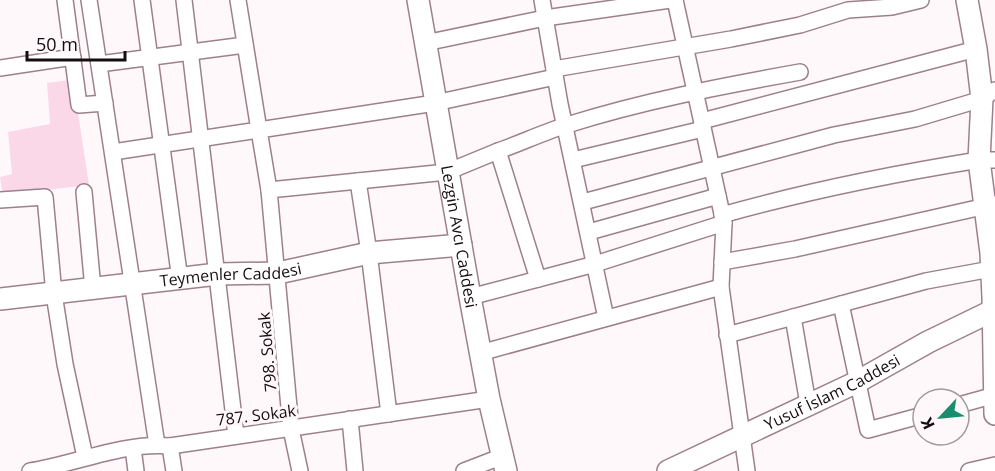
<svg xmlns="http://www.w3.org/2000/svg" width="995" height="471" font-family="'Open Sans',sans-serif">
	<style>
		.green { fill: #fad8e7 }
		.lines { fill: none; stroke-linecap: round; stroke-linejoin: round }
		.street-casing { stroke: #9d808d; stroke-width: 18 }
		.secondary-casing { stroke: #9d808d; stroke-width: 24 }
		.street { stroke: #fff; stroke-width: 15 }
		.secondary { stroke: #fff; stroke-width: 21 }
		.labels { text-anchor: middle; stroke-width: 6; stroke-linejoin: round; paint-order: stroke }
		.street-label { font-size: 16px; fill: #160c11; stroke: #fef8fb }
	</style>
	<rect width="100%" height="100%" fill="#fef8fb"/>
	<!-- green -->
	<path class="green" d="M70 80 78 113 89 185 3 195 0 177 12 174 8 132 50 124 47 83Z"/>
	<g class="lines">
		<!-- street casing -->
		<g class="street-casing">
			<g id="street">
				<path d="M65 0 79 105 105 103"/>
				<path d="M89 0 157 445"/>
				<path d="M142 0 180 280"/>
				<path d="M184 0 236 435"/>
				<path d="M542 0 560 104 606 318"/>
				<path d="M675 0 724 223 721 287 747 471"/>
				<path d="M425 43 545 18 670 0"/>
				<path d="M99 64 245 45"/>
				<path d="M0 68 73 57"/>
				<path d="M554 69 731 39 800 25 848 10 892 7 921 0"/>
				<path d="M702 121 976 49"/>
				<path d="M498 151C521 143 544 132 567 125 643 101 722 86 800 72"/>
				<path d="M113 152 259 130 238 0"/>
				<path d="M573 160 703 129"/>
				<path d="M358 181 369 253 389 414"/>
				<path d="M269 190 259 130 435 103 555 77"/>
				<path d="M84 192 93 289"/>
				<path d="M0 200 45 197 54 294 65 364 85 457"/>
				<path d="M583 202 834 135 915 119 982 99 995 90"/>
				<path d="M722 215C807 191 892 174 979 160H995"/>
				<path d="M589 232 718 196"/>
				<path d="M722 262 795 249 995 204"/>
				<path d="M470 297 595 264 724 223"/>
				<path d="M841 304 868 430 923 415"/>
				<path d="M793 317 808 404"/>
				<path d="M727 335 926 281 991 269"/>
				<path d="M480 353 721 287"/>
				<path d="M959 405 995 395"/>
				<path d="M350 419 355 471"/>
				<path d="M170 446 174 471"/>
				<path d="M133 448 136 471"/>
				<path d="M30 471C76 464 122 442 170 446L489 399"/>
				<path d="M300 471 291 429 269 190 447 172 498 151 538 279"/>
				<path d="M464 471 503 456"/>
				<path d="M969 471 995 465"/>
			</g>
		</g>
		<!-- secondary casing -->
		<g class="secondary-casing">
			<g id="secondary">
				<path id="s1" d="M418 0 470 297 489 399 506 471"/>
				<path d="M967 0 976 49 982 99 979 160 991 253 993 297 995 414"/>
				<path id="s2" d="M0 299 218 274 278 273 369 253 461 245"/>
				<path id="s3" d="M668 471 857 382 928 342 994 310"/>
			</g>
		</g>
		<!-- street -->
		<use href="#street" class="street"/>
		<!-- secondary -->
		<use href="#secondary" class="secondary"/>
	</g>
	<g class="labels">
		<!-- street labels -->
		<g class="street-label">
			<text dy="6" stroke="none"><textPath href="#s1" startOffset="240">Lezgin Avcı Caddesi</textPath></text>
			<text dy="6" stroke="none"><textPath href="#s2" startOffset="232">Teymenler Caddesi</textPath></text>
			<text transform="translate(267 352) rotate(-95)" y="6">798. Sokak</text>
			<text dy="6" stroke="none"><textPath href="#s3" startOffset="182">Yusuf İslam Caddesi</textPath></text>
			<text transform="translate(256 415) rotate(-7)" y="6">787. Sokak</text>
		</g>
	</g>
	<!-- north arrow -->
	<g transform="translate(941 417) rotate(244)"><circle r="28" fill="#fef8fb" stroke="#a19a9d" stroke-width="1.5"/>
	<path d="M0-4.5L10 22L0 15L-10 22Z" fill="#1a8d6e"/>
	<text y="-9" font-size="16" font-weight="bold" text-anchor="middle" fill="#160c11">K</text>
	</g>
	<!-- scale -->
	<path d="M27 51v9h98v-9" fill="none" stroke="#160c11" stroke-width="3"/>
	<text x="36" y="51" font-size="18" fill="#160c11" stroke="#fef8fb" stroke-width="4.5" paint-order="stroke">50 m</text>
</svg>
